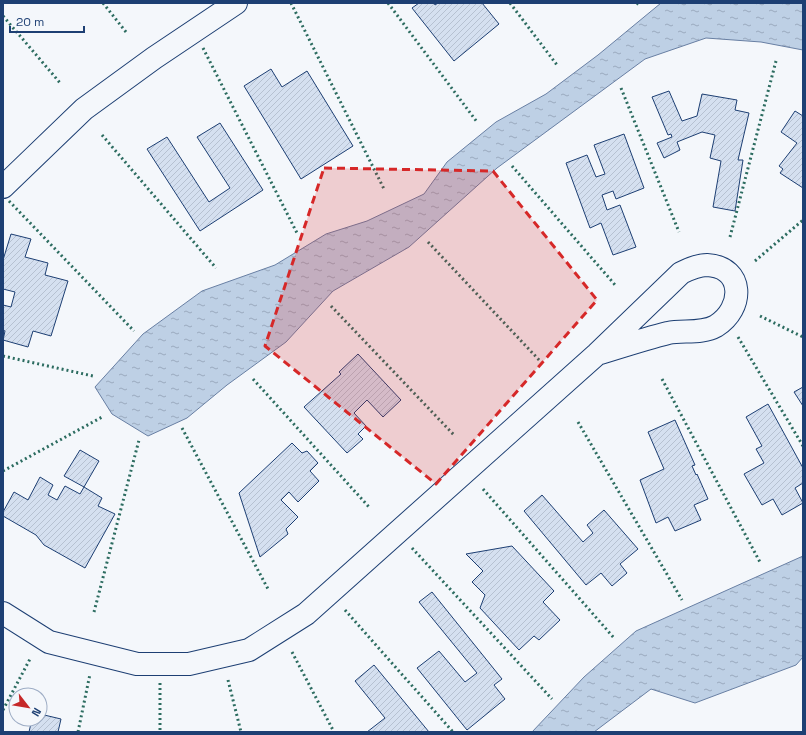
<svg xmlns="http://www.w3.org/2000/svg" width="806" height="735" font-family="'Space Grotesk',sans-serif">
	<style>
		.water { fill: url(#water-ripples); stroke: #687fa3 }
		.building { fill: url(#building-hatch); stroke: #1d3f73 }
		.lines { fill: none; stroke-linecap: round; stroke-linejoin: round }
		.street-casing { stroke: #1d3f73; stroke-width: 24 }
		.street { stroke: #f4f7fb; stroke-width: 22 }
		.hedge { stroke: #2c6c60; stroke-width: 3; stroke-dasharray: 2 3; stroke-linecap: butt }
		.marked { fill: #d62828; fill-opacity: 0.2; stroke: #d62828; stroke-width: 3; stroke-dasharray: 8 5; stroke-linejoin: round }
	</style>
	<defs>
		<pattern id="water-ripples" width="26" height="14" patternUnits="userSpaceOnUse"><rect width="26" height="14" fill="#bed0e5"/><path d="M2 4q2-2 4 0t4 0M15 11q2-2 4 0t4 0" fill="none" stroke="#9aaabe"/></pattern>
		<pattern id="building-hatch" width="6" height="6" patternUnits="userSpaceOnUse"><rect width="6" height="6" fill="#d5e0f0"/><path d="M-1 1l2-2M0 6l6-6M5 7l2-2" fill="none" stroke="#b6c1d1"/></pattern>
	</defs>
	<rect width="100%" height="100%" fill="#f4f7fb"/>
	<!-- water -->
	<g class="water">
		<path d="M661 3H803V50L761 42 706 38 645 59 497 168 409 247 333 291 286 342 227 385 187 418 148 436 112 414 95 387 143 334 202 291 275 265 326 234 367 221 424 194 447 162 496 122 546 94 598 55Z"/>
		<path d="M803 556V657L796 665 695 703 651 689 594 732H532L584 677 636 631Z"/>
	</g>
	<!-- building -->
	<g class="building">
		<path d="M419 3H434L435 5 438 3H482L499 24 454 61 412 8Z"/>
		<path d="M271 69 282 87 307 71 353 146 301 179 244 86Z"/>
		<path d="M669 91 682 121 697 116 702 94 737 100 735 110 749 113 738 160H743L735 211 713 207 721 161 710 158 715 135 702 132 677 142 680 150 664 158 657 143 672 137 671 134 668 135 652 97Z"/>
		<path d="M795 111 803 116V188L780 173 783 169 779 166 797 143 781 132Z"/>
		<path d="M220 123 263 190 200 231 147 149 167 137 209 202 230 188 197 137Z"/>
		<path d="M624 134 644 188 616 199 613 191 602 195 607 210 620 205 636 247 613 255 601 223 590 228 566 163 587 155 596 177 605 174 594 145Z"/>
		<path d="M11 234 31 239 25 257 48 263 45 275 68 281 51 336 33 331 28 347 3 340 5 331 3 330V305L11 307 15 292 3 289V260Z"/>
		<path d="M358 354 401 400 383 417 367 400 354 413 366 426 358 434 363 439 347 453 304 407 341 374 339 372Z"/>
		<path d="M803 387V406L794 392Z"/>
		<path d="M768 404 803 468V483L795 488 803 503 782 515 773 499 762 505 744 474 764 463 756 449 762 446 746 417Z"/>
		<path d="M675 420 695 465 692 466 696 475 697 474 708 499 694 505 701 520 675 531 668 517 656 523 640 480 664 469 648 432Z"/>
		<path d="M292 443 302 453 307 451 318 463 310 471 319 481 298 502 289 492 281 500 298 517 286 529 288 534 260 557 239 493Z"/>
		<path d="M80 450 99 461 84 487 64 476Z"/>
		<path d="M40 477 53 485 48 495 57 500 65 486 80 494 84 487 102 498 98 506 115 514 85 568 44 545 36 535 3 516V512L14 492 28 500Z"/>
		<path d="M542 495 583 542 593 533 587 525 604 510 638 549 620 564 627 573 612 586 601 573 586 585 524 511Z"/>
		<path d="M512 546 554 591 543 602 560 620 539 640 534 636 519 650 480 608 485 595 472 582 483 571 466 554Z"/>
		<path d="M432 592 502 679 494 685 505 699 467 730 417 668 439 651 465 682 477 673 419 602Z"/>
		<path d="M374 665 429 732H367L385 718 355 681Z"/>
		<path d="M40 714 61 719 58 732H29L32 719H40Z"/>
	</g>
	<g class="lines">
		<!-- street casing -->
		<g class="street-casing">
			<g id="street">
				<path d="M3 187 84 109 154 58 236 3"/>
				<path d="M3 613 49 642 137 664H189L249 650 306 614 597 354 681 273C689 269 698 265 707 265 745 267 744 309 716 326 702 334 683 330 668 333 644 339 620 347 597 354"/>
			</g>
		</g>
		<!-- street -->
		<use href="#street" class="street"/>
		<!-- hedge -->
		<g class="hedge">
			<path d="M103 3 126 32"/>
			<path d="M291 3 384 189"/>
			<path d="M388 3 477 122"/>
			<path d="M510 3 557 65"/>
			<path d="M637 3 639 5"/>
			<path d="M3 16 61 84"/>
			<path d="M203 48 298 235"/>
			<path d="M621 88 679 232"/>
			<path d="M102 135 216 268"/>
			<path d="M512 166 616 286"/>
			<path d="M9 201 134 331"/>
			<path d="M730 237 776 61"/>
			<path d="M428 242 541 362"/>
			<path d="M755 261 803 220"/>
			<path d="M331 306 454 435"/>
			<path d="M760 316 803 337"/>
			<path d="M738 337 803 446"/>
			<path d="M3 356 93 376"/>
			<path d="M253 379 369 507"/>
			<path d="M662 379 761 564"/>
			<path d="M578 422 682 600"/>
			<path d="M182 428 268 589"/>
			<path d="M3 471 104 416"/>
			<path d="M483 489 615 639"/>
			<path d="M412 548 552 699"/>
			<path d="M345 610 453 732"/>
			<path d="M94 612 139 440"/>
			<path d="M292 652 334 732"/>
			<path d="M228 680 241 732"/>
			<path d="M160 683V732"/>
			<path d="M3 710 30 659"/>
			<path d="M78 732 90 674"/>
		</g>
	</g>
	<!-- marked area -->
	<path class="marked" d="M324 168 493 171 597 300 436 484 265 346Z"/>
	<!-- border -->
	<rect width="806" height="735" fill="none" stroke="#1d3f73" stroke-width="8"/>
	<!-- north arrow -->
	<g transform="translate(28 707) rotate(121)"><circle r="19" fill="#f4f7fb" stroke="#9eadc5"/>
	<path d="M0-3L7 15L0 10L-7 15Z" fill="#c62828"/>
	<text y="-6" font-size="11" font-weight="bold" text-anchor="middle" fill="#1d3f73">N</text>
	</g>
	<!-- scale -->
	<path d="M10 26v6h74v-6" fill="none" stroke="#1d3f73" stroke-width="2"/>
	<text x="16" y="26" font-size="12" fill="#1d3f73" stroke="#f4f7fb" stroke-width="3" paint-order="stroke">20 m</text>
</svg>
